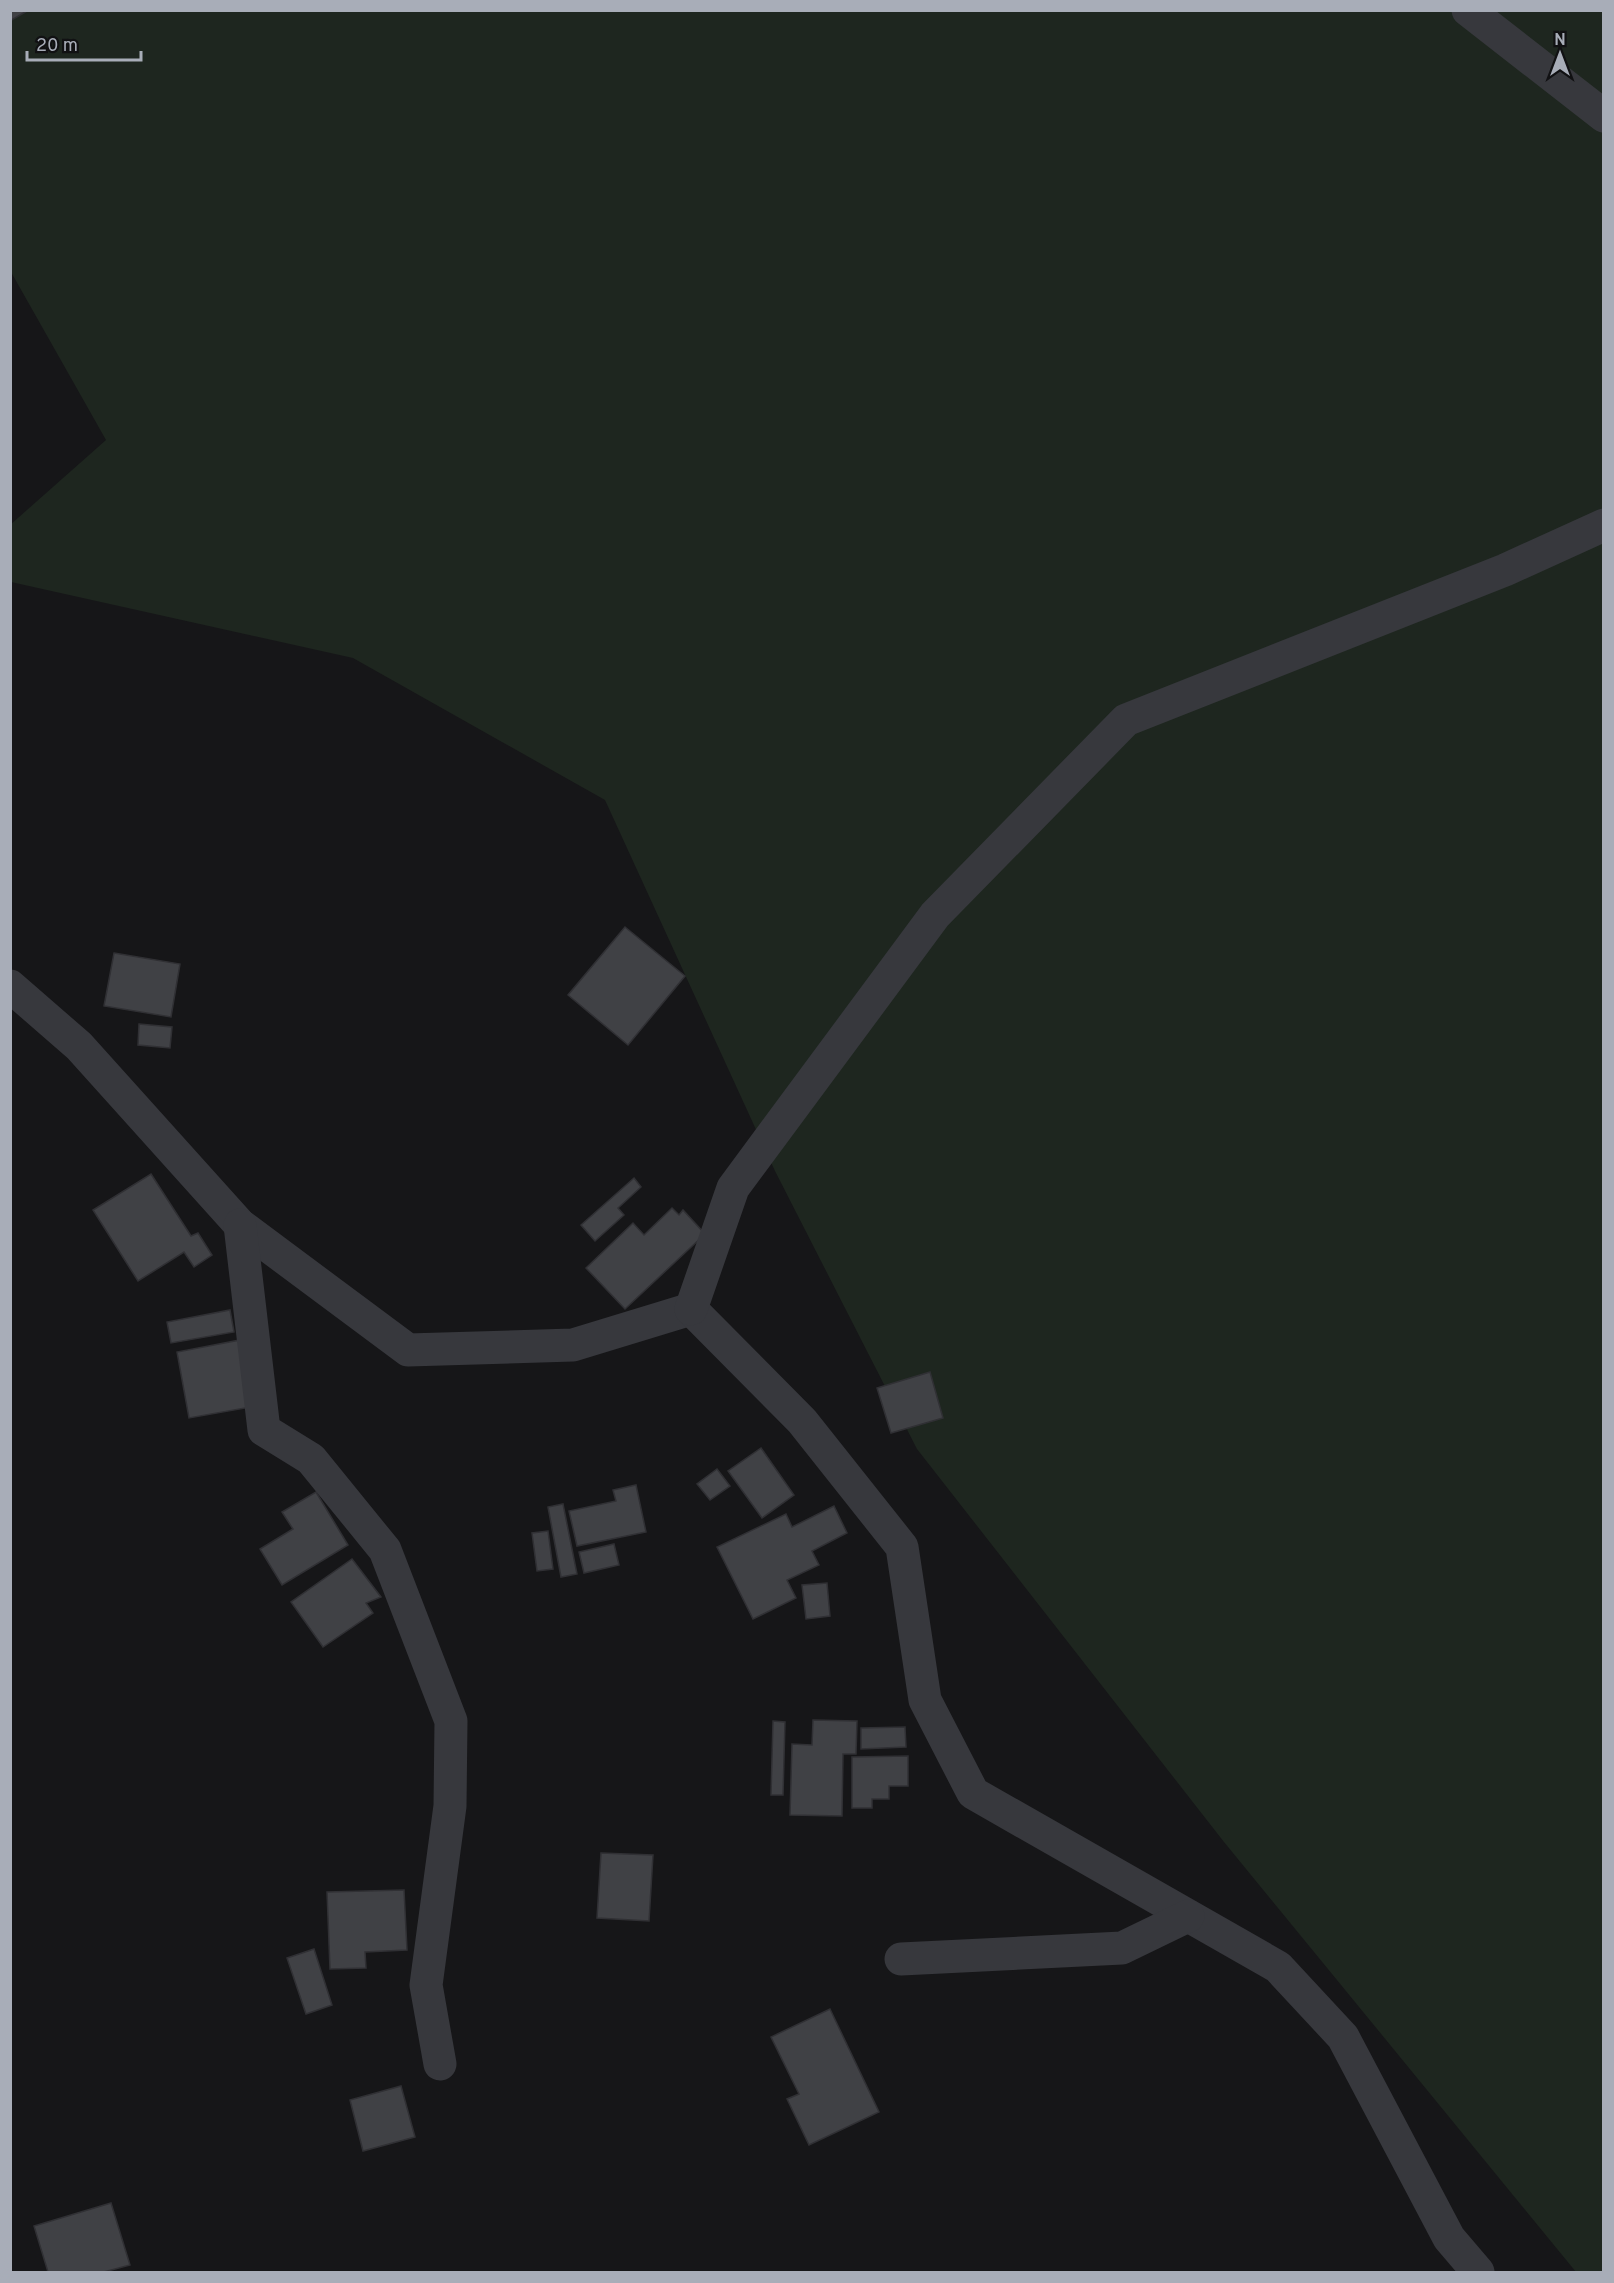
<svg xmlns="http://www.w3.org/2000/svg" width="1614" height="2283" font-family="Overpass,sans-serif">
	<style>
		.green { fill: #1e261f }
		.building { fill: #404145; stroke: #303034; stroke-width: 1.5 }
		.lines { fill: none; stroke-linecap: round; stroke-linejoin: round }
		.minor { stroke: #37383d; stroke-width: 33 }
	</style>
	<rect width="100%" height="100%" fill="#161618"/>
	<!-- green -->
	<path class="green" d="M11 11H1603V2272H1576L1224 1842 917 1449 775 1171 605 800 353 658 11 582 10 525 106 440 11 272Z"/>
	<!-- building -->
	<g class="building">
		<path d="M10 10H27V11L10 21Z"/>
		<path d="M625 927 685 976 628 1045 568 995Z"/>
		<path d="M114 953 180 964 171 1017 104 1006Z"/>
		<path d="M139 1024 172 1027 170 1048 138 1045Z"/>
		<path d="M151 1174 191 1236 198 1233 212 1255 194 1267 184 1252 138 1281 93 1210Z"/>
		<path d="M634 1178 641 1187 618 1208 624 1215 595 1241 581 1225Z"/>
		<path d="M672 1208 679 1215 683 1210 705 1234 625 1309 586 1268 633 1223 644 1235Z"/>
		<path d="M230 1310 234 1332 171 1343 167 1322Z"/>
		<path d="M240 1340 251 1407 189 1418 177 1352Z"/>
		<path d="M930 1372 943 1418 891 1433 877 1388Z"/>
		<path d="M761 1448 794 1495 762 1518 728 1471Z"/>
		<path d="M717 1469 730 1486 710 1500 697 1484Z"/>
		<path d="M636 1485 646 1532 577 1546 569 1511 616 1501 613 1490Z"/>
		<path d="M316 1492 348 1545 282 1585 260 1549 293 1529 282 1512Z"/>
		<path d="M563 1504 577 1574 561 1577 548 1507Z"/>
		<path d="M834 1506 847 1533 812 1551 819 1565 787 1580 796 1598 753 1619 717 1547 786 1514 792 1527Z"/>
		<path d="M548 1531 553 1569 537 1571 532 1533Z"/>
		<path d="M614 1544 619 1565 584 1573 579 1552Z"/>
		<path d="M352 1559 381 1597 366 1603 373 1613 323 1647 291 1602Z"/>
		<path d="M827 1583 830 1616 806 1619 802 1585Z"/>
		<path d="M813 1720 857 1721 856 1754H843L842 1816 790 1815 792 1744 812 1745Z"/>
		<path d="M773 1721 785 1722 783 1795H771Z"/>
		<path d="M905 1727 906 1747 861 1749V1728Z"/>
		<path d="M908 1756V1786H889V1799H872V1808H852V1757Z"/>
		<path d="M601 1853 653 1855 649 1921 597 1918Z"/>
		<path d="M404 1890 407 1950 365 1952 366 1968 330 1969 327 1892Z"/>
		<path d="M314 1949 332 2005 306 2014 287 1958Z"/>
		<path d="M830 2009 879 2112 809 2145 787 2099 799 2094 771 2037Z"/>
		<path d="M401 2086 415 2137 363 2151 350 2100Z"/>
		<path d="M111 2203 130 2265 104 2272H48L34 2226Z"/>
	</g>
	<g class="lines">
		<!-- minor -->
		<g class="minor">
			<path d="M1468 10 1604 116"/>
			<path d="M10 986 79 1046 240 1225 408 1350 573 1345 691 1309"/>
			<path d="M240 1225 264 1430 311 1459 385 1550 451 1721 450 1806 426 1985 440 2064"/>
			<path d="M691 1309 802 1421 902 1547 925 1700 973 1793 1278 1967 1343 2037 1449 2238 1478 2272"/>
			<path d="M691 1309 733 1188 935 915 1126 720 1505 570 1604 525"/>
			<path d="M901 1959 1122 1948 1188 1916"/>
		</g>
	</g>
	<!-- border -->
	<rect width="1614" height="2283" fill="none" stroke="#a8adb8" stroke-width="24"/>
	<!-- north arrow -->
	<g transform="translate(1560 54)" stroke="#111113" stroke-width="4.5" paint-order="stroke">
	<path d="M0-4.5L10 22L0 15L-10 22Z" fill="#a8adb8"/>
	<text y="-9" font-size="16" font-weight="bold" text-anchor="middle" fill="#a8adb8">N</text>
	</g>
	<!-- scale -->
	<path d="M27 51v9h114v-9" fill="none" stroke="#a8adb8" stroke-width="3"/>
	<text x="36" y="51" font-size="18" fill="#a8adb8" stroke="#111113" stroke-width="4.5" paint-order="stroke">20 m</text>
</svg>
